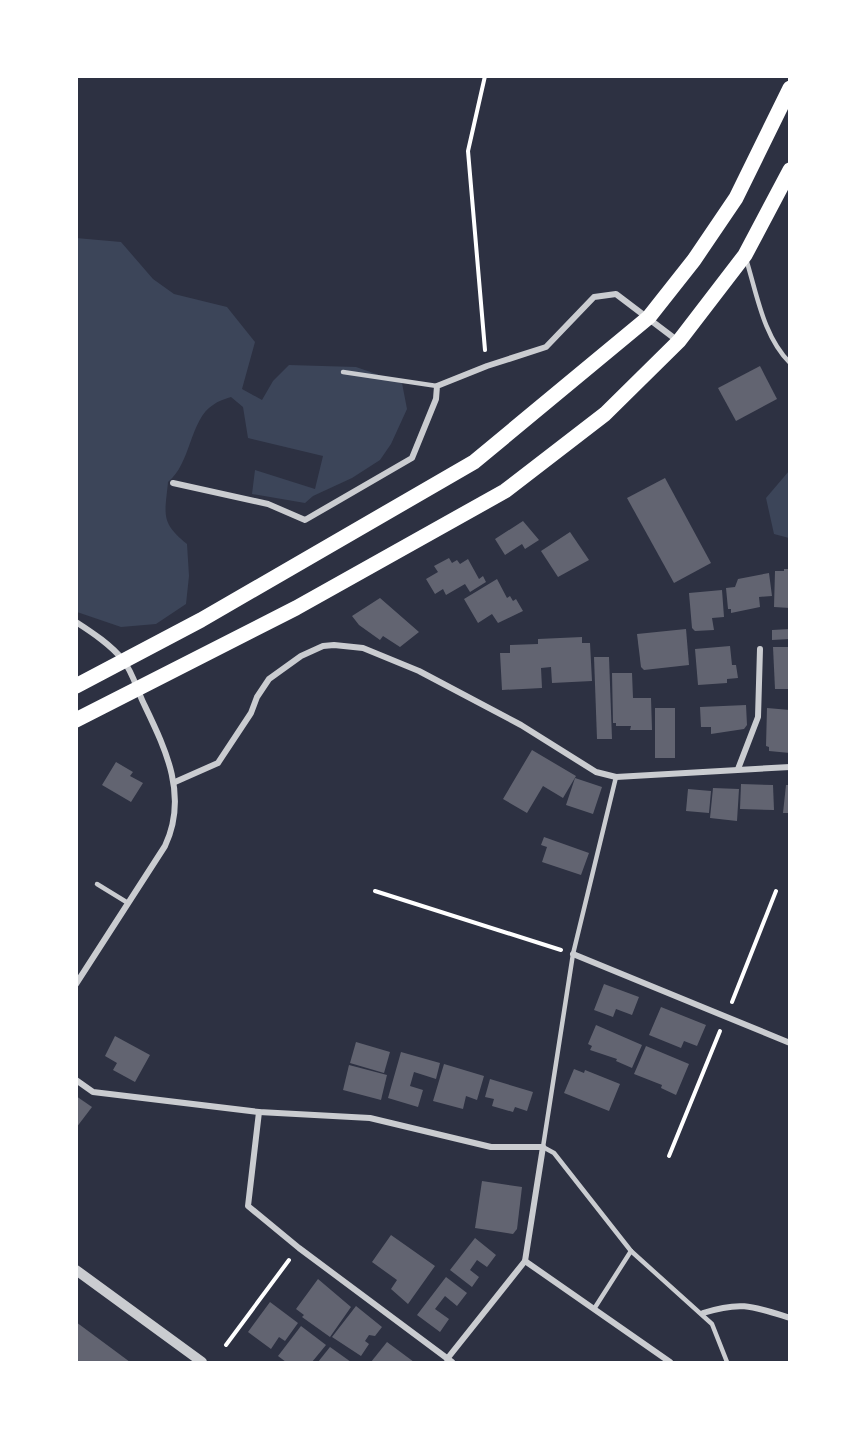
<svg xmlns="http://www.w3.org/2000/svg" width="866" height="1439" font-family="Commissioner,sans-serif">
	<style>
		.green { fill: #3c4559 }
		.building { fill: #626471 }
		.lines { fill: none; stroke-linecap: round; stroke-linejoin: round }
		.path { stroke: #fff; stroke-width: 4 }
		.service { stroke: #caccd0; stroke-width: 4.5 }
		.minor { stroke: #caccd0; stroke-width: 6 }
		.tertiary { stroke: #caccd0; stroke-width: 10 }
		.primary { stroke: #fff; stroke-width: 15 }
	</style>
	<rect width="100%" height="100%" fill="#2d3142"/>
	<!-- green -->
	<g class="green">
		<path d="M76 238 121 242 153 279 174 294 227 307 255 342 242 389 262 400 273 381 289 365 356 367 402 383 407 409 391 444 380 460 352 478 313 496 305 503 252 494 255 470 315 489 323 456 248 438 243 407 231 397C225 399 218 401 213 405 190 419 191 464 168 482 165 515 160 522 187 544L189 576 186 604 156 624 121 627 77 612Z"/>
		<path d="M789 471V538L774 534 766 498Z"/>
	</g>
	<!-- building -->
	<g class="building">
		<path d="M760 366 777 399 736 421 718 388Z"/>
		<path d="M665 478 711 563 674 583 627 498Z"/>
		<path d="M523 521 539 540 525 549 522 544 505 555 495 539Z"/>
		<path d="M570 532 589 560 558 577 541 551Z"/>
		<path d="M449 558 452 563 457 560 460 564 468 559 479 579 483 576 486 582 470 592 465 584 446 595 443 589 435 594 426 579 438 572 434 566Z"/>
		<path d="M784 569H790V608L774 607 775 571H784Z"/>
		<path d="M769 573 772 596 759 597 760 607 731 613V609H728L726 588 735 587 738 579Z"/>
		<path d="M497 579 507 598 510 596 513 601 516 599 523 611 498 623 492 614 478 623 464 599Z"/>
		<path d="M722 590 724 617 712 618 714 630 695 631 692 628 689 593Z"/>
		<path d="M380 598 419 632 400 647 383 636 380 640 359 625 352 616Z"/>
		<path d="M686 629 689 665 644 670 641 667 637 634Z"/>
		<path d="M790 629V639L772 640V630Z"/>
		<path d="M582 637V643H590L592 681 552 683 551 667 541 668 542 688 502 690 500 653H510V645L538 644V639Z"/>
		<path d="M730 646 732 665H736L738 678 727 679V683L698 685 695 649Z"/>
		<path d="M773 647H790V689H775Z"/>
		<path d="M594 657H609L612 739H597Z"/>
		<path d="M612 673H632L633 698H651L652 730H630L631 726H616V723H613Z"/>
		<path d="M746 705 747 725 744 729 711 734V727H701L700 707Z"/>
		<rect x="655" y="708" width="20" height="50"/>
		<path d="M767 708 790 710V753L769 751V747L766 746Z"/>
		<path d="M532 750 576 776 563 798 543 786 527 813 503 799Z"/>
		<path d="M116 762 133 772 130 776 143 783 131 802 102 785Z"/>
		<path d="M575 778 602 787 593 814 566 805Z"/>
		<path d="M741 784 773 785 774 810 740 809Z"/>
		<path d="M786 785H790V813H783Z"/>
		<path d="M713 788 739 789 737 821 710 818Z"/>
		<path d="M688 789 711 791 709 813 686 811Z"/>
		<path d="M544 837 589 853 581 875 542 862 547 847 541 845Z"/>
		<path d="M604 984 639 997 632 1015 616 1009 613 1017 594 1010Z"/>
		<path d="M661 1007 706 1025 697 1046 684 1041 681 1048 649 1035Z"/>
		<path d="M596 1025 642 1045 632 1068 616 1061 617 1059 590 1050 592 1046 588 1044Z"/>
		<path d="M115 1036 150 1055 135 1082 113 1070 117 1063 105 1056Z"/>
		<path d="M356 1042 390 1052 384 1073 350 1063Z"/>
		<path d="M646 1046 689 1064 676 1095 661 1088 662 1085 634 1074Z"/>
		<path d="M401 1052 440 1063 436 1079 414 1072 410 1086 423 1090 418 1107 388 1098Z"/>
		<path d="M444 1064 484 1076 477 1100 466 1096 463 1109 433 1101Z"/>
		<path d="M349 1065 387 1075 381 1100 343 1090Z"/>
		<path d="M574 1069 584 1073 585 1070 620 1084 609 1111 564 1093Z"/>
		<path d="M490 1079 533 1092 527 1111 515 1107 513 1112 492 1106 494 1099 485 1097Z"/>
		<path d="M76 1096 92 1107 76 1128Z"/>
		<path d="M482 1181 522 1187 517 1229 513 1234 475 1228Z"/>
		<path d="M391 1235 435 1266 408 1304 391 1289 397 1280 372 1262Z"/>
		<path d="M475 1238 496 1255 487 1267 477 1260 470 1270 479 1277 472 1287 450 1270Z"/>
		<path d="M446 1277 467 1293 457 1306 445 1296 435 1309 449 1319 440 1332 417 1315Z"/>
		<path d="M318 1279 351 1307 330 1337 302 1317 304 1315 296 1309Z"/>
		<path d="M270 1302 298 1323 285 1341 279 1337 271 1349 248 1332Z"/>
		<path d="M356 1306 382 1327 375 1336 369 1335 365 1341 369 1344 361 1356 332 1337Z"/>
		<path d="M76 1322 130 1362H76Z"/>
		<path d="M301 1326 326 1345 312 1362H286L278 1356Z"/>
		<path d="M387 1342 414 1362H371Z"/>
		<path d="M330 1347 351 1362H318Z"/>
	</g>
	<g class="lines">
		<!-- path -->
		<g class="path">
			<path d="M485 76 468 151 485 350"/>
			<path d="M375 891 561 950"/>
			<path d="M732 1002 776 891"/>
			<path d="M669 1156 720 1031"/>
			<path d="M226 1345 289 1260"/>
		</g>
		<!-- service -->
		<g class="service">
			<path d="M746 259C757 294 763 336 790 363"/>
			<path d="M343 372 437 386"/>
			<path d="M616 777 573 954 543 1147 554 1153 631 1251 712 1324 727 1362"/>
			<path d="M97 884 128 903"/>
			<path d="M594 1309 631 1251"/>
		</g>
		<!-- minor -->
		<g class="minor">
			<path d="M173 483 268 504 305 520 412 458 436 399 437 386 487 366 546 347 594 297 616 294 678 341"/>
			<path d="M76 622C93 633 111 645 123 660 132 671 137 689 143 702 165 748 189 795 165 846L76 984"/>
			<path d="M738 769 758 717 760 649"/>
			<path d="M175 782 218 763 251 713 257 697 269 679 301 656 323 646 334 645 363 648 419 671 521 725 596 772 616 777 790 767"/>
			<path d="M573 954 790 1043"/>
			<path d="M76 1080 93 1092 259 1112 370 1118 491 1147H543L525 1261 447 1359"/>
			<path d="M259 1112 248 1206 299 1248 452 1362"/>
			<path d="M525 1261 670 1362"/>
			<path d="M703 1313C741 1301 752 1306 790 1318"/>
		</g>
		<!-- tertiary -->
		<path class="tertiary" d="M76 1270 202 1362"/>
		<!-- primary -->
		<g class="primary">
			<path d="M76 686 201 620 474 462 649 317 694 260 736 198 790 88"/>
			<path d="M76 720 296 608 505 491 605 414 679 341 745 255 790 170"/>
		</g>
	</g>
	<!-- border -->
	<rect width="866" height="1439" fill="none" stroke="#ffffff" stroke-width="156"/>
</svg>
